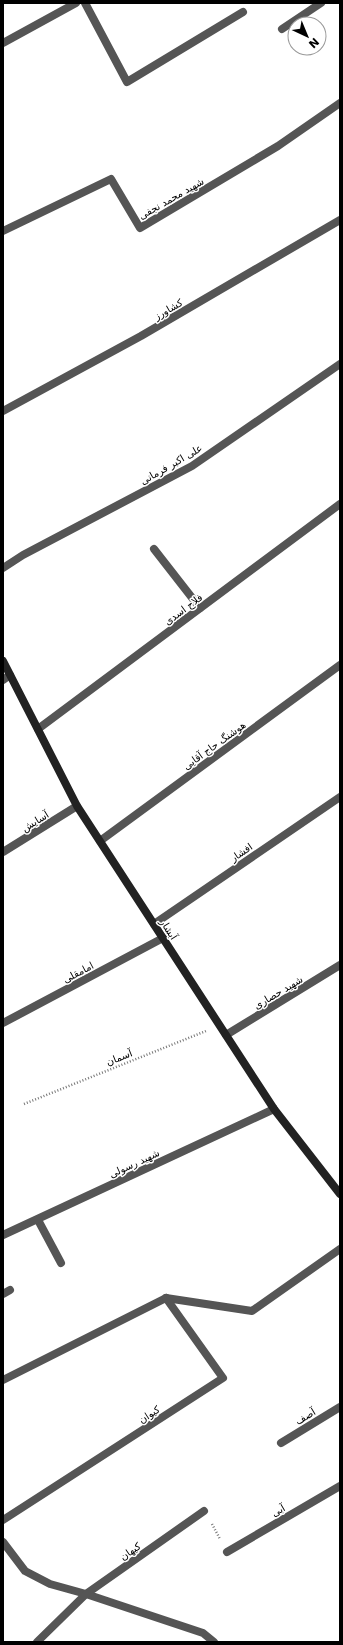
<svg xmlns="http://www.w3.org/2000/svg" width="343" height="1645" font-family="'DejaVu Sans','Noto Naskh Arabic',sans-serif">
	<style>
		.lines { fill: none; stroke-linecap: round; stroke-linejoin: round }
		.path { stroke: #777; stroke-width: 2.5; stroke-dasharray: 1 2; stroke-linecap: butt }
		.lane { stroke: #555; stroke-width: 8 }
		.street { stroke: #555; stroke-width: 8 }
		.secondary { stroke: #222; stroke-width: 8 }
		.labels { text-anchor: middle; stroke-width: 3; stroke-linejoin: round; paint-order: stroke }
		.street-label { font-size: 10px; fill: #000; stroke: #fff }
	</style>
	<rect width="100%" height="100%" fill="#fff"/>
	<g class="lines">
		<!-- path -->
		<g class="path">
			<path d="M24 1104 206 1031"/>
			<path d="M212 1524 220 1539"/>
		</g>
		<!-- lane -->
		<g class="lane">
			<path d="M85 3 127 82 243 12"/>
			<path d="M282 29 321 3"/>
			<path d="M154 549 200 608"/>
			<path d="M38 1220 61 1263"/>
			<path d="M3 1294 10 1290"/>
			<path d="M3 1380 166 1298"/>
			<path d="M3 1542 25 1571 50 1584 86 1594"/>
		</g>
		<!-- street -->
		<g class="street">
			<path d="M3 43 76 3"/>
			<path d="M3 231 111 179 140 228 278 146 340 103"/>
			<path d="M3 411 141 336 340 220"/>
			<path d="M3 568 23 555 192 466 340 364"/>
			<path d="M3 680 10 675"/>
			<path d="M38 729 340 504"/>
			<path d="M100 841 340 665"/>
			<path d="M3 852 77 806"/>
			<path d="M154 924 340 797"/>
			<path d="M3 1023 163 938"/>
			<path d="M226 1035 340 965"/>
			<path d="M3 1235 274 1109"/>
			<path d="M166 1298 252 1311 340 1249"/>
			<path d="M281 1443 340 1407"/>
			<path d="M3 1520 223 1378 166 1298"/>
			<path d="M227 1552 340 1486"/>
			<path d="M86 1594 203 1633 214 1642"/>
			<path d="M37 1642 86 1594 204 1511"/>
		</g>
		<!-- secondary -->
		<path class="secondary" d="M3 661 77 806 274 1109 340 1194"/>
	</g>
	<g class="labels">
		<!-- street labels -->
		<g class="street-label">
			<text transform="translate(171 198) rotate(-30)" y="4">شهید محمد نجفی</text>
			<text transform="translate(168 309) rotate(-30)" y="4">کشاورز</text>
			<text transform="translate(171 464) rotate(-30)" y="4">علی اکبر فرمانی</text>
			<text transform="translate(183 609) rotate(-37)" y="4">فلاح اسدی</text>
			<text transform="translate(214 745) rotate(-36)" y="4">هوشنگ حاج آقایی</text>
			<text transform="translate(35 821) rotate(-32)" y="4">آسایش</text>
			<text transform="translate(241 852) rotate(-34)" y="4">افشار</text>
			<text transform="translate(169 929) rotate(57)" y="4">آبشار</text>
			<text transform="translate(78 972) rotate(-28)" y="4">امامقلی</text>
			<text transform="translate(278 992) rotate(-31)" y="4">شهید حصاری</text>
			<text transform="translate(119 1057) rotate(-22)" y="4">آسمان</text>
			<text transform="translate(134 1163) rotate(-25)" y="4">شهید رسولی</text>
			<text transform="translate(149 1414) rotate(-33)" y="4">کیوان</text>
			<text transform="translate(305 1416) rotate(-31)" y="4">آصف</text>
			<text transform="translate(278 1510) rotate(-30)" y="4">آبی</text>
			<text transform="translate(130 1551) rotate(-35)" y="4">کیهان</text>
		</g>
	</g>
	<!-- border -->
	<rect width="343" height="1645" fill="none" stroke="#000000" stroke-width="8"/>
	<!-- north arrow -->
	<g transform="translate(307 36) rotate(136)"><circle r="19" fill="#ffffff" stroke="#999999"/>
	<path d="M0-3L7 15L0 10L-7 15Z" fill="#000000"/>
	<text y="-6" font-size="11" font-weight="bold" text-anchor="middle" fill="#000000">N</text>
	</g>
</svg>
